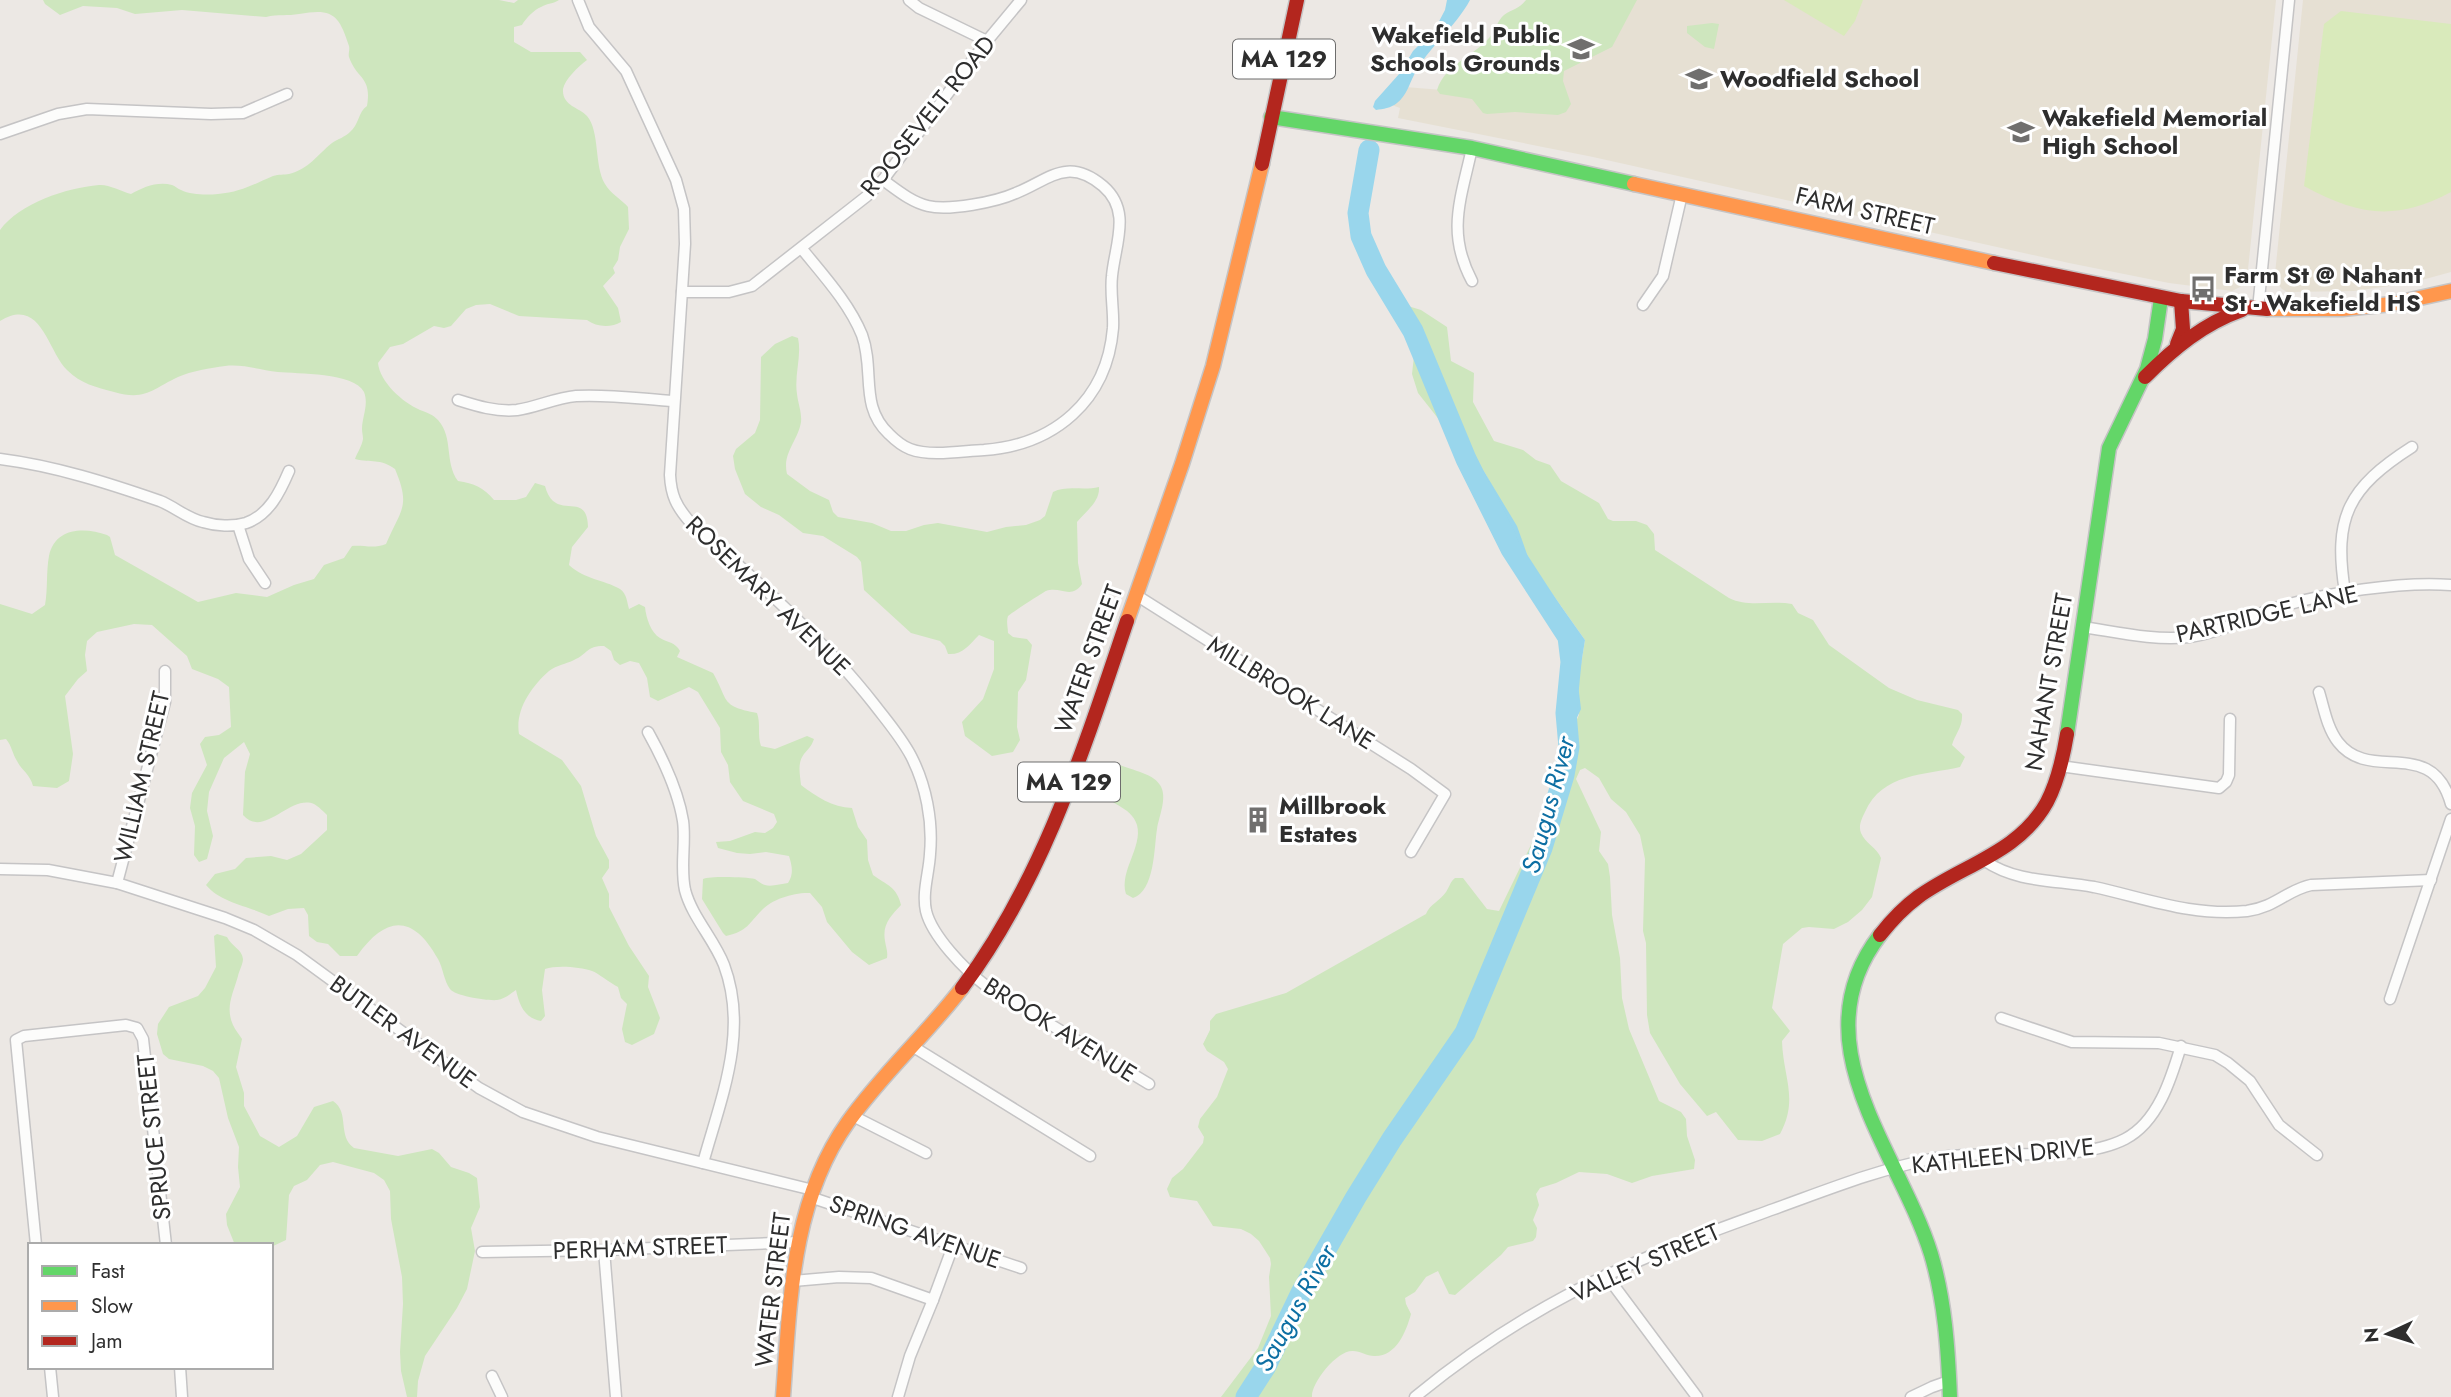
<svg xmlns="http://www.w3.org/2000/svg" width="2451" height="1397" font-family="Jost,sans-serif">
	<style>
		.education { fill: #e6e0d3 }
		.green { fill: #cee6be }
		.pitch { fill: #d9eabb }
		.water { fill: #99d6ec }
		.lines { fill: none; stroke-linecap: round; stroke-linejoin: round }
		.river { stroke: #99d6ec; stroke-width: 21 }
		.street-casing { stroke: #c5c4c5; stroke-width: 13 }
		.fast-casing { stroke: #c5c4c5; stroke-width: 17 }
		.slow-casing { stroke: #c5c4c5; stroke-width: 17 }
		.jam-casing { stroke: #c5c4c5; stroke-width: 17 }
		.street { stroke: #fcfcfb; stroke-width: 10 }
		.fast { stroke: #63d668; stroke-width: 14 }
		.slow { stroke: #ff974d; stroke-width: 14 }
		.jam { stroke: #b3261e; stroke-width: 14 }
		.labels { text-anchor: middle; stroke-width: 6; stroke-linejoin: round; paint-order: stroke }
		.shield { fill: #fff; stroke: #6d6d6d; stroke-width: 2 }
		.shield-label { font-size: 23px; font-weight: bold; fill: #2e2e2e }
		.poi-label { font-size: 24px; font-weight: bold; fill: #2e2e2e; stroke: #fff; text-anchor: start }
		.street-label { font-size: 24px; fill: #2e2e2e; stroke: #fff }
		.water-label { font-size: 26px; font-style: italic; fill: #0d6fa3; stroke: #fff }
	</style>
	<rect width="100%" height="100%" fill="#ece8e4"/>
	<!-- education -->
	<g class="education">
		<path d="M1577 0H2276L2247 279 2240 287 2232 291 2169 283 2069 263 1593 157 1398 118 1400 108 1392 105 1405 87 1505 95Z"/>
		<path d="M2303 0H2451V272L2411 283 2354 291 2287 292 2282 289 2276 282 2275 274Z"/>
	</g>
	<!-- green -->
	<g class="green">
		<path d="M43 0H499L514 3 518 0H559C553 4 548 3 541 7 534 10 526 18 522 25L514 27V42L531 52H580L587 60C578 67 565 79 563 89 562 106 579 107 587 116 600 131 594 166 605 184 610 193 622 200 628 207L629 229 620 247 618 260 613 268 615 273 603 286 618 308 621 322C611 328 596 327 587 320L519 316 490 304 476 305 466 309 451 326 444 328 434 326 403 344 390 347 378 363C380 382 402 402 420 410 428 413 432 414 438 420 454 438 444 462 458 481 474 483 484 488 494 500H516L526 497 535 483 545 486C555 524 587 488 588 527L572 547 569 565C586 580 602 579 620 589 627 594 627 602 629 609L639 604 645 607C646 618 651 633 660 638 669 643 675 642 680 651L677 657 713 673C729 701 720 706 757 713 761 724 757 735 761 746L775 749 807 736 814 739C811 747 809 748 804 754 797 763 800 774 801 785 817 797 832 807 852 808L858 827 867 840 868 860 873 875C887 885 897 887 901 905 891 916 882 924 885 941 886 948 888 951 887 958L869 965 852 952 827 922 822 907 810 893C795 892 772 899 762 910 748 924 748 931 726 936L723 933 702 899 703 879C710 876 746 877 755 879 758 881 761 884 765 885 771 887 781 884 788 883 794 874 792 866 789 856L766 852 750 854 737 853 718 848 716 842 730 841 755 832 765 833 773 828 777 822 774 814 743 801 730 782 728 765 721 752 720 728 698 692 689 687 658 701 650 697 647 678 639 663 630 661 620 665 614 660 611 651 604 646C586 646 588 654 574 660 566 664 557 665 549 671 531 687 515 710 519 734L562 760 581 786 596 836 609 860V868L602 878 609 894V907L629 946 649 976 648 987 660 1018 654 1034 632 1045 625 1042 622 1029 627 1004 621 998 618 987C610 983 598 973 592 971 580 967 557 965 545 969L542 990 545 1016 541 1021C524 1018 519 1004 516 990 510 994 505 999 497 1000 488 1001 455 996 450 989 444 981 443 968 438 959 413 914 386 915 357 956H340L328 944 317 942 309 936 308 915 304 908 288 909 269 916C249 906 221 903 206 885L215 874 235 869 246 858 271 856 287 860 301 854 327 830V815C324 812 318 806 314 804 290 794 264 839 243 815L245 772 250 754 244 742 224 758 209 792 207 811 213 836 207 859 199 862 194 855 195 826 190 808 192 793 207 765 200 744 205 737 219 735 231 727 229 687 218 679 192 669 187 656 152 625 134 624 97 632 87 641 85 655 87 671 78 679 65 696 73 754 69 781 57 788 33 786C30 774 22 771 17 761 12 753 12 746 6 739L0 740V604L32 614 45 605C48 589 46 572 49 556 55 527 85 527 107 535L110 537 115 555 198 602 236 593 267 597 294 585 314 579 324 565 344 558 352 546C364 545 374 549 386 544 401 509 411 507 395 469 379 458 372 463 355 459 357 453 362 446 363 439 363 436 362 432 362 429 362 417 369 405 364 392 354 372 297 374 278 372 260 370 244 364 225 366 211 368 191 371 178 377 152 389 146 401 114 392 96 387 81 384 67 370 47 350 41 296 0 321V230C20 203 66 188 99 185 108 184 121 191 131 194 143 187 158 181 172 185 175 186 178 189 181 190 191 195 207 195 218 194 241 192 254 184 273 176 279 174 284 175 289 174 309 169 317 155 332 143 338 139 345 137 350 132 359 125 358 112 367 106 372 76 357 80 349 57 348 54 350 50 349 46 339 14 332 8 299 14 288 16 278 14 266 17L182 10 135 14 117 8 83 6 60 15 45 4Z"/>
		<path d="M1526 0H1637L1612 47 1564 71 1563 81 1571 104 1566 112 1558 115 1515 112 1487 114 1483 113 1472 99 1440 94 1437 90C1446 62 1477 56 1492 34 1497 28 1497 21 1504 15 1512 9 1518 10 1526 0Z"/>
		<path d="M1712 23 1719 24 1714 49 1705 47 1687 33V26Z"/>
		<path d="M1408 306 1421 310 1447 327 1451 361 1474 373 1473 402 1494 441 1523 450 1536 460 1550 465 1561 481 1599 503 1608 519 1613 521H1636L1647 525 1654 534 1655 550 1729 598C1749 608 1770 600 1792 604L1798 613 1813 620 1829 645 1889 688 1917 700 1958 710 1962 714C1963 727 1955 734 1952 745L1965 757 1960 767C1925 775 1882 773 1865 812 1862 818 1858 826 1861 833 1865 843 1877 848 1881 858L1872 897 1862 910 1848 922 1834 929 1809 927 1802 928 1783 944 1772 1008 1790 1031 1782 1041C1783 1077 1799 1099 1780 1134L1762 1141 1738 1140 1716 1112 1707 1116 1680 1084 1650 1033 1647 1015 1646 943 1643 931 1645 859 1640 835 1626 812 1611 799 1599 778 1585 768 1580 770 1576 779 1601 832 1599 851 1608 864 1610 877 1612 915 1620 958 1622 998 1629 1029 1659 1101 1681 1112 1686 1119 1687 1136 1695 1160 1694 1169 1652 1176 1632 1183 1607 1174 1579 1172 1556 1183 1540 1188 1536 1194 1539 1205 1533 1220 1537 1228 1536 1237 1533 1241 1508 1247 1501 1255 1455 1295 1449 1294 1438 1271 1426 1277 1415 1292 1405 1298 1406 1304 1411 1314C1406 1332 1396 1357 1374 1356 1367 1356 1360 1351 1353 1351 1337 1350 1311 1383 1312 1397H1221L1258 1348 1271 1316 1269 1277 1271 1264 1270 1258 1259 1241 1251 1234 1241 1229 1213 1226 1197 1201 1170 1197 1167 1189 1172 1178 1183 1169 1203 1143 1204 1137 1198 1127 1200 1119 1217 1097 1228 1069 1224 1062 1207 1051 1203 1044 1210 1030V1021L1216 1014 1286 993 1426 914C1430 904 1440 901 1446 892 1450 886 1450 882 1455 878H1463L1487 909 1499 911 1572 760 1574 751 1572 730 1579 715 1578 684 1585 640 1534 568 1485 473 1465 445 1448 431 1418 393 1412 374 1414 356Z"/>
		<path d="M792 336 798 338C802 356 794 375 797 394 798 403 802 413 801 422 798 441 782 453 787 474L810 491 829 500 833 512 838 517 872 523 891 531H906L924 525 938 523 987 532 1006 527 1026 525 1040 520 1045 516 1053 492C1067 485 1083 491 1099 487 1100 502 1086 511 1077 522L1078 563 1082 584C1071 600 1061 586 1046 591 1042 593 1010 614 1008 616 1006 621 1008 628 1008 633L1013 637 1027 639 1032 645 1026 680 1018 692 1017 727 1020 740 1013 752 992 756 965 736 962 722 983 699 994 669V641L979 635C969 645 963 655 948 654L945 646 940 641 911 633 864 590 861 562 857 557 823 536 803 533 779 515 761 507 745 494 735 469 733 456 736 449 755 433 760 420 761 357 775 344Z"/>
		<path d="M1116 763C1128 770 1152 772 1160 785 1168 797 1159 816 1157 829 1154 847 1155 891 1133 898L1126 894C1119 871 1143 847 1137 825 1131 805 1106 805 1105 791 1104 783 1109 773 1111 765Z"/>
		<path d="M217 934 227 937C231 946 242 949 243 959 243 964 239 971 238 976 233 994 225 1007 233 1025 235 1030 239 1034 242 1039L236 1067 244 1093V1106L260 1136 279 1147 297 1136 314 1107 333 1101C350 1112 337 1136 354 1148L398 1156 432 1149 439 1153 451 1167 469 1173 477 1178 480 1207 471 1228 475 1251 467 1289 457 1308 425 1356 418 1381 417 1397H407L401 1371 400 1352 403 1304 402 1277 391 1219 390 1191 384 1180 374 1173 333 1162 320 1165 307 1180 294 1186 289 1195 286 1240 271 1247V1245H235L227 1225 226 1214 240 1187 238 1167 239 1147 228 1118 219 1078 213 1071 203 1066 169 1059 163 1054 157 1034 158 1024 169 1007 198 996 205 988 216 967 214 936Z"/>
	</g>
	<!-- pitch -->
	<g class="pitch">
		<path d="M1784 0H1863L1855 21 1844 36Z"/>
		<path d="M2341 11 2451 24V192C2395 222 2357 215 2304 186L2324 24Z"/>
	</g>
	<!-- water -->
	<g class="water">
		<path d="M1447 0H1470C1455 28 1429 46 1414 75 1409 85 1406 96 1397 103 1391 108 1383 109 1376 110L1373 107 1375 101 1400 73 1413 51 1435 29 1445 10Z"/>
		<path d="M1448 431 1465 445 1485 473 1517 526 1528 557 1534 568 1585 640 1578 684 1581 709 1574 724 1571 718 1572 681 1580 650 1566 617 1511 543 1465 447Z"/>
	</g>
	<g class="lines">
		<!-- river -->
		<path class="river" d="M1246 1397 1266 1366 1301 1293 1356 1197 1392 1139 1465 1033 1542 848 1564 775 1569 747 1566 713 1571 662 1568 637 1511 549 1466 459 1413 331 1376 270 1361 236 1358 213 1369 150"/>
		<!-- street casing -->
		<g class="street-casing">
			<g id="street">
				<path d="M578 0 589 27 626 71 676 180 684 209 685 244 670 475C671 495 676 506 690 522 754 579 821 636 874 704 887 721 901 737 911 756 926 785 933 821 930 854 929 873 922 892 926 911 932 936 965 970 985 985L1149 1084"/>
				<path d="M909 0 919 8 987 41"/>
				<path d="M0 134 58 114 87 109 211 114 243 113 287 94"/>
				<path d="M802 249C823 275 849 303 862 335 875 371 859 406 889 434 895 440 902 446 910 449 931 457 962 451 984 450 1054 445 1107 401 1113 328 1114 311 1110 293 1112 276 1115 244 1132 211 1103 186 1067 156 1049 180 1016 193 996 202 949 211 928 206 911 202 897 190 883 180"/>
				<path d="M1472 281C1446 232 1461 199 1472 148"/>
				<path d="M682 292H729L752 286 867 196 883 180 987 41 1021 0"/>
				<path d="M1643 305 1663 276 1682 194"/>
				<path d="M2258 309 2289 0"/>
				<path d="M458 400C477 406 496 412 517 410 537 407 555 398 576 396 608 394 642 399 674 401"/>
				<path d="M0 459C55 466 108 483 160 501 175 507 188 519 203 522 216 526 233 527 246 523 269 515 280 492 289 471"/>
				<path d="M238 525 249 559 265 583"/>
				<path d="M2345 592C2333 517 2348 488 2412 447"/>
				<path d="M1136 595 1411 769 1445 794 1411 852"/>
				<path d="M2083 627C2117 632 2154 641 2189 637 2220 633 2247 617 2276 608 2323 593 2402 581 2451 585"/>
				<path d="M2319 692C2324 708 2327 728 2338 742 2370 784 2432 735 2451 804"/>
				<path d="M648 732C663 759 678 790 683 821 686 843 680 867 685 890 692 917 714 939 724 965 749 1032 721 1098 703 1163"/>
				<path d="M2060 766 2219 788 2226 782 2229 775 2230 719"/>
				<path d="M1985 861C2017 883 2057 880 2094 887 2145 898 2193 917 2247 911 2276 907 2287 890 2311 885L2431 880"/>
				<path d="M0 869 48 870 117 883 225 918 254 930 297 955 479 1088 523 1112 597 1137 813 1190"/>
				<path d="M117 883 165 702V671"/>
				<path d="M2390 999 2451 819"/>
				<path d="M2001 1018 2072 1042 2159 1043 2215 1055 2228 1063 2250 1081 2279 1125 2317 1155"/>
				<path d="M912 1046 1090 1156"/>
				<path d="M851 1115 926 1153"/>
				<path d="M810 1197 1021 1268"/>
				<path d="M36 1245 16 1040 24 1036 126 1025 137 1028 143 1039 166 1245"/>
				<path d="M604 1250 616 1397"/>
				<path d="M482 1252 604 1250 798 1242"/>
				<path d="M1606 1275 1697 1397"/>
				<path d="M793 1281 839 1277 871 1278 933 1300 953 1246"/>
				<path d="M50 1367 53 1397"/>
				<path d="M180 1367 182 1397"/>
				<path d="M492 1376 502 1397"/>
				<path d="M898 1397 910 1356 933 1300"/>
				<path d="M1415 1397C1482 1342 1560 1294 1641 1260 1684 1241 1730 1225 1774 1209 1827 1190 1876 1170 1931 1159 1987 1147 2074 1165 2125 1139 2158 1122 2171 1079 2181 1046"/>
				<path d="M1911 1397 1932 1387 1949 1381"/>
			</g>
		</g>
		<!-- fast casing -->
		<g class="fast-casing">
			<g id="fast">
				<path d="M1271 117 1472 148 1634 184"/>
				<path d="M2067 734 2109 448 2147 369 2155 339 2161 298"/>
				<path d="M1880 935C1797 1043 1899 1151 1931 1254 1945 1301 1948 1349 1950 1397"/>
			</g>
		</g>
		<!-- slow casing -->
		<g class="slow-casing">
			<g id="slow">
				<path d="M1634 184 1994 263"/>
				<path d="M2267 309H2342L2392 304 2451 291"/>
				<path d="M1127 621 1182 464 1213 366 1262 164"/>
				<path d="M783 1397C790 1302 791 1202 848 1122 882 1074 926 1035 962 988"/>
			</g>
		</g>
		<!-- jam casing -->
		<g class="jam-casing">
			<g id="jam">
				<path d="M1262 164 1297 0"/>
				<path d="M1994 263 2181 301 2267 309"/>
				<path d="M2177 344 2183 329 2181 301"/>
				<path d="M2145 377C2174 348 2203 324 2242 310"/>
				<path d="M1880 935C1891 921 1903 908 1918 897 1962 865 2019 853 2047 802 2058 781 2063 758 2067 734"/>
				<path d="M962 988C1043 880 1084 748 1127 621"/>
			</g>
		</g>
		<!-- street -->
		<use href="#street" class="street"/>
		<!-- fast -->
		<use href="#fast" class="fast"/>
		<!-- slow -->
		<use href="#slow" class="slow"/>
		<!-- jam -->
		<use href="#jam" class="jam"/>
	</g>
	<!-- icons -->
	<defs>
		<g id="school-bare" transform="scale(2.1)"><path d="M0-5L7-2L0 1L-7-2ZM-4 1L0 2.5L4 1V4Q0 6-4 4Z" fill="#706f6e" stroke="#fff" stroke-width="2.5" paint-order="stroke"/></g>
		<g id="bus-bare" transform="scale(2.1)"><path d="M-5-6H5V4H4V6H2V4H-2V6H-4V4H-5ZM-3.5-4V0h7V-4ZM-3.5 1.2v1.5H-2V1.2ZM2 1.2v1.5H3.5V1.2Z" fill="#706f6e" stroke="#fff" stroke-width="2.5" paint-order="stroke"/></g>
		<g id="building-bare" transform="scale(2.1)"><path d="M-4-6H4V6H1V3H-1V6H-4ZM-2.5-4.3h1.7v1.8h-1.7ZM.8-4.3h1.7v1.8H.8ZM-2.5-1h1.7V.8h-1.7ZM.8-1h1.7V.8H.8Z" fill="#706f6e" stroke="#fff" stroke-width="2.5" paint-order="stroke"/></g>
	</defs>
	<g fill-rule="evenodd">
		<use href="#school-bare" x="1581" y="49"/>
		<use href="#school-bare" x="1699" y="79"/>
		<use href="#school-bare" x="2021" y="132"/>
		<use href="#bus-bare" x="2203" y="289"/>
		<use href="#building-bare" x="1258" y="820"/>
	</g>
	<g class="labels">
		<!-- shield labels -->
		<g class="shield">
			<rect x="1233" y="39.5" width="102" height="39" rx="5"/>
			<rect x="1018" y="762.5" width="102" height="39" rx="5"/>
		</g>
		<g class="shield-label">
			<text x="1284" y="67">MA 129</text>
			<text x="1069" y="790">MA 129</text>
		</g>
		<!-- poi labels -->
		<g class="poi-label">
			<text x="1560" y="43" text-anchor="end">Wakefield Public<tspan x="1560" dy="28">Schools Grounds</tspan></text>
			<text x="1720" y="87">Woodfield School</text>
			<text x="2042" y="126">Wakefield Memorial<tspan x="2042" dy="28">High School</tspan></text>
			<text x="2224" y="283">Farm St @ Nahant<tspan x="2224" dy="28">St - Wakefield HS</tspan></text>
			<text x="1279" y="814">Millbrook<tspan x="1279" dy="28">Estates</tspan></text>
		</g>
		<!-- street labels -->
		<g class="street-label">
			<text transform="translate(928 116) rotate(-51)" y="8">ROOSEVELT ROAD</text>
			<text transform="translate(1865 211) rotate(13)" y="8">FARM STREET</text>
			<text transform="translate(768 596) rotate(44)" y="8">ROSEMARY AVENUE</text>
			<text transform="translate(2267 614) rotate(-13)" y="8">PARTRIDGE LANE</text>
			<text transform="translate(1089 659) rotate(-70)" y="8">WATER STREET</text>
			<text transform="translate(2049 682) rotate(-80)" y="8">NAHANT STREET</text>
			<text transform="translate(1291 693) rotate(32)" y="8">MILLBROOK LANE</text>
			<text transform="translate(142 777) rotate(-77)" y="8">WILLIAM STREET</text>
			<text transform="translate(1060 1030) rotate(32)" y="8">BROOK AVENUE</text>
			<text transform="translate(403 1032) rotate(36)" y="8">BUTLER AVENUE</text>
			<text transform="translate(154 1137) rotate(-96)" y="8">SPRUCE STREET</text>
			<text transform="translate(2003 1156) rotate(-6)" y="8">KATHLEEN DRIVE</text>
			<text transform="translate(915 1232) rotate(19)" y="8">SPRING AVENUE</text>
			<text transform="translate(640 1248) rotate(-2)" y="8">PERHAM STREET</text>
			<text transform="translate(1645 1263) rotate(-24)" y="8">VALLEY STREET</text>
			<text transform="translate(773 1290) rotate(-83)" y="8">WATER STREET</text>
		</g>
		<!-- water labels -->
		<g class="water-label">
			<text transform="translate(1548 805) rotate(-75)" y="9">Saugus River</text>
			<text transform="translate(1295 1308) rotate(-61)" y="9">Saugus River</text>
		</g>
	</g>
	<!-- legend -->
	<rect x="28" y="1243" width="245" height="126" fill="#ffffff" stroke="#ababab" stroke-width="2"/>
	<rect x="42" y="1266" width="35" height="10" fill="#63d668" stroke="#ababab" stroke-width="2"/>
	<text x="91" y="1278" font-size="21" fill="#2e2e2e">Fast</text>
	<rect x="42" y="1301" width="35" height="10" fill="#ff974d" stroke="#ababab" stroke-width="2"/>
	<text x="91" y="1313" font-size="21" fill="#2e2e2e">Slow</text>
	<rect x="42" y="1336" width="35" height="10" fill="#b3261e" stroke="#ababab" stroke-width="2"/>
	<text x="91" y="1348" font-size="21" fill="#2e2e2e">Jam</text>
	<!-- north arrow -->
	<g transform="translate(2388 1334) rotate(266)" stroke="#ffffff" stroke-width="5" paint-order="stroke">
	<path d="M0-5L12 26L0 18L-12 26Z" fill="#2e2e2e"/>
	<text y="-10" font-size="19" font-weight="bold" text-anchor="middle" fill="#2e2e2e">N</text>
	</g>
</svg>
